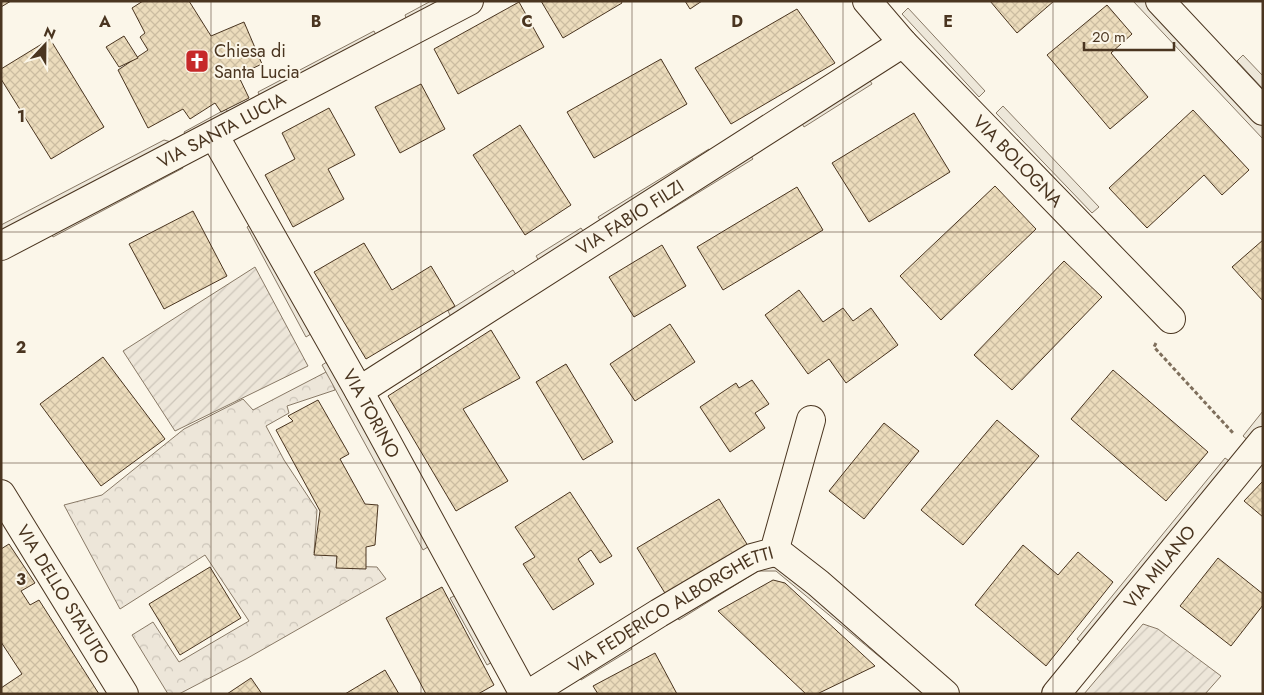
<svg xmlns="http://www.w3.org/2000/svg" width="1264" height="695" font-family="Jost,sans-serif">
	<style>
		.park { fill: url(#park-crowns); stroke: #887966 }
		.garden { fill: url(#garden-furrows); stroke: #887966 }
		.parking { fill: #ede7d9; stroke: #887966 }
		.building { fill: url(#building-cross-hatch); stroke: #4a3520 }
		.lines { fill: none; stroke-linecap: round; stroke-linejoin: round }
		.minor-casing { stroke: #4a3520; stroke-width: 30 }
		.path { stroke: #7f6f5c; stroke-width: 3; stroke-dasharray: 4 2.5; stroke-linecap: butt }
		.minor { stroke: #fbf6e9; stroke-width: 28 }
		.grid { fill: none; stroke: #4a3520; stroke-width: 1; stroke-opacity: 0.55 }
		.labels { text-anchor: middle; stroke-width: 4; stroke-linejoin: round; paint-order: stroke }
		.poi-label { font-size: 18px; fill: #4a3520; stroke: #fbf6e9; text-anchor: start }
		.street-label { font-size: 18px; fill: #4a3520; stroke: #fbf6e9 }
		.grid-label { font-size: 16px; text-anchor: middle; font-weight: bold; fill: #4a3520; stroke: #fbf6e9; stroke-width: 4; stroke-linejoin: round; paint-order: stroke }
	</style>
	<defs>
		<pattern id="park-crowns" width="20" height="18" patternUnits="userSpaceOnUse" patternTransform="scale(1.25)"><rect width="20" height="18" fill="#ede6d9"/><path d="M2 6a3 3 0 1 1 6 0M12 15a3 3 0 1 1 6 0" fill="none" stroke="#cdc6ba"/></pattern>
		<pattern id="garden-furrows" width="10" height="10" patternUnits="userSpaceOnUse" patternTransform="scale(1.25)"><rect width="10" height="10" fill="#ede6d9"/><path d="M-1 1l2-2M0 10L10 0M9 11l2-2" fill="none" stroke="#cdc6ba"/></pattern>
		<pattern id="building-cross-hatch" width="8" height="8" patternUnits="userSpaceOnUse" patternTransform="scale(1.25)"><rect width="8" height="8" fill="#ecdcbc"/><path d="M0 0l8 8M0 8l8-8" fill="none" stroke="#ccbda1"/></pattern>
	</defs>
	<rect width="100%" height="100%" fill="#fbf6e9"/>
	<!-- park -->
	<path class="park" d="M328 371 335 390 287 406 289 413 266 426 284 460 317 510 314 553 336 554 339 566 377 567 386 579 246 659 179 694H168L132 635 153 622 179 662 249 621 205 555 120 609 64 505 102 495 184 429 243 399 253 410Z"/>
	<!-- garden -->
	<g class="garden">
		<path d="M255 267 308 366 175 431 123 351Z"/>
		<path d="M1143 624 1158 629 1221 676 1205 694H1084Z"/>
	</g>
	<!-- parking -->
	<g class="parking">
		<path d="M431 1H450L408 23 405 15Z"/>
		<path d="M1133 1H1145L1263 126V139Z"/>
		<path d="M908 8 985 91 979 97 902 14Z"/>
		<path d="M374 31 378 39 262 101 258 92Z"/>
		<path d="M1243 55 1263 76V89L1237 61Z"/>
		<path d="M868 77 872 84 804 127 800 120Z"/>
		<path d="M1003 106 1099 207 1092 213 996 113Z"/>
		<path d="M226 109 231 117 188 140 184 132Z"/>
		<path d="M164 140 175 143 1 234V225Z"/>
		<path d="M709 149 713 157 603 225 598 217Z"/>
		<path d="M748 152 753 159 657 218 652 211Z"/>
		<path d="M179 160 183 168 53 237 48 228Z"/>
		<path d="M254 223 314 332 306 337 247 227Z"/>
		<path d="M581 228 586 235 541 264 536 256Z"/>
		<path d="M513 270 518 278 452 319 448 311Z"/>
		<path d="M330 360 431 545 423 550 322 365Z"/>
		<path d="M1263 411V425L1250 442 1243 436Z"/>
		<path d="M1225 458 1232 463 1084 645 1077 639Z"/>
		<path d="M776 561 917 676 910 682 776 571H758L679 620 674 612Z"/>
		<path d="M458 594 494 661 487 665 450 598Z"/>
		<path d="M626 642 632 649 581 680 577 674Z"/>
	</g>
	<!-- building -->
	<g class="building">
		<path d="M1 1H11L1 7Z"/>
		<path d="M143 1H189L211 36 244 22 262 64 238 75 249 98 221 112 215 103 190 119 183 109 148 128 118 70 148 50 140 37 145 33 132 8Z"/>
		<path d="M541 1H621L622 3 563 38Z"/>
		<path d="M685 1H702L690 9Z"/>
		<path d="M990 1H1054L1017 33Z"/>
		<path d="M519 2 544 47 458 94 434 49Z"/>
		<path d="M1107 5 1132 34 1111 53 1148 97 1110 129 1047 55Z"/>
		<path d="M797 9 835 63 731 124 695 68Z"/>
		<path d="M124 36 138 58 119 67 106 47Z"/>
		<path d="M50 39 104 127 51 159 1 79V69Z"/>
		<path d="M661 59 687 104 594 158 567 112Z"/>
		<path d="M421 84 445 129 400 153 375 107Z"/>
		<path d="M329 108 355 155 328 169 344 199 293 227 265 175 295 159 282 133Z"/>
		<path d="M1193 110 1249 170 1222 195 1204 175 1147 228 1109 188Z"/>
		<path d="M914 113 950 172 869 222 832 163Z"/>
		<path d="M520 125 571 205 525 235 473 155Z"/>
		<path d="M995 186 1036 229 941 320 900 276Z"/>
		<path d="M797 187 823 230 723 290 697 247Z"/>
		<path d="M193 211 227 276 164 309 129 244Z"/>
		<path d="M1263 240V301L1232 267Z"/>
		<path d="M364 243 392 290 431 266 455 306 366 359 314 272Z"/>
		<path d="M662 245 686 286 634 317 609 277Z"/>
		<path d="M1064 261 1102 297 1012 390 974 355Z"/>
		<path d="M799 290 823 322 843 308 853 321 871 308 898 345 846 383 829 359 808 374 765 315Z"/>
		<path d="M670 324 695 362 635 401 610 364Z"/>
		<path d="M491 330 520 378 463 409 508 481 456 511 388 396Z"/>
		<path d="M103 357 165 439 101 486 40 404Z"/>
		<path d="M566 364 613 442 583 460 536 382Z"/>
		<path d="M1113 370 1208 452 1166 501 1071 419Z"/>
		<path d="M752 380 769 404 755 413 765 428 730 452 700 407 736 383 739 388Z"/>
		<path d="M318 400 349 454 340 459 365 504 378 505 375 545 366 547V569L336 568 337 556 314 555 320 511 276 430 293 421 288 416Z"/>
		<path d="M997 420 1039 456 963 545 921 510Z"/>
		<path d="M884 423 919 451 864 519 829 491Z"/>
		<path d="M1263 481V517L1244 501Z"/>
		<path d="M570 492 612 556 600 563 591 550 578 559 594 584 553 610 523 564 535 557 515 527Z"/>
		<path d="M719 499 750 549 668 598 637 548Z"/>
		<path d="M9 544 35 583 21 591 30 605 39 600 99 694H1V688L22 674 1 642V549Z"/>
		<path d="M1023 545 1058 575 1078 552 1113 582 1046 666 975 605Z"/>
		<path d="M1218 558 1263 594V605L1231 646 1180 606Z"/>
		<path d="M210 567 241 618 180 655 149 604Z"/>
		<path d="M773 580 785 583 875 666 817 694H806L718 611Z"/>
		<path d="M442 587 494 685 478 694H426L386 618Z"/>
		<path d="M655 653 677 694H598L593 686Z"/>
		<path d="M385 670 399 694H345Z"/>
		<path d="M251 678 262 694H227Z"/>
	</g>
	<g class="lines">
		<!-- minor casing -->
		<g class="minor-casing">
			<g id="minor">
				<path id="s1" d="M867 1 903 43 1171 319"/>
				<path d="M1160 1 1263 111"/>
				<path id="s2" d="M214 135 359 391 524 694"/>
				<path id="s3" d="M1 246 469 1"/>
				<path id="s4" d="M359 391 903 43"/>
				<path id="s5" d="M1 494 124 694"/>
				<path d="M774 552 782 555 818 583 945 694"/>
				<path id="s6" d="M529 694 659 613 752 558 774 552 811 420"/>
				<path id="s7" d="M1056 694 1263 441"/>
			</g>
		</g>
		<!-- path -->
		<path class="path" d="M1156 343 1154 347 1233 433"/>
		<!-- minor -->
		<use href="#minor" class="minor"/>
	</g>
	<!-- grid -->
	<path class="grid" d="M211 1V694M421 1V694M632 1V694M843 1V694M1053 1V694M1 232H1263M1 463H1263"/>
	<!-- icons -->
	<defs>
		<g id="church-square" transform="scale(1.25)"><rect x="-9" y="-9" width="18" height="18" rx="4" fill="#c62828" stroke="#fbf6e9"/><path d="M-1.2-6h2.4v3.5h3.3v2.4h-3.3V6h-2.4V-.1h-3.3v-2.4h3.3Z" fill="#fff"/></g>
	</defs>
	<g fill-rule="evenodd">
		<use href="#church-square" x="197" y="61"/>
	</g>
	<g class="labels">
		<!-- poi labels -->
		<g class="poi-label">
			<text x="214" y="57">Chiesa di<tspan x="214" dy="21">Santa Lucia</tspan></text>
		</g>
		<!-- street labels -->
		<g class="street-label">
			<text dy="6" stroke="none"><textPath href="#s3" startOffset="249">VIA SANTA LUCIA</textPath></text>
			<text dy="6" stroke="none"><textPath href="#s1" startOffset="220">VIA BOLOGNA</textPath></text>
			<text dy="6" stroke="none"><textPath href="#s4" startOffset="322">VIA FABIO FILZI</textPath></text>
			<text dy="6" stroke="none"><textPath href="#s2" startOffset="320">VIA TORINO</textPath></text>
			<text dy="6" stroke="none"><textPath href="#s7" startOffset="164">VIA MILANO</textPath></text>
			<text dy="6" stroke="none"><textPath href="#s5" startOffset="118">VIA DELLO STATUTO</textPath></text>
			<text dy="6" stroke="none"><textPath href="#s6" startOffset="166">VIA FEDERICO ALBORGHETTI</textPath></text>
		</g>
	</g>
	<g class="grid-label">
		<text x="105" y="27">A</text>
		<text x="316" y="27">B</text>
		<text x="527" y="27">C</text>
		<text x="737" y="27">D</text>
		<text x="948" y="27">E</text>
		<text x="21" y="122">1</text>
		<text x="21" y="353">2</text>
		<text x="21" y="585">3</text>
	</g>
	<!-- border -->
	<rect width="1264" height="695" fill="none" stroke="#4a3520" stroke-width="5"/>
	<!-- north arrow -->
	<g transform="translate(45 45) rotate(22)" stroke="#fbf6e9" stroke-width="4" paint-order="stroke">
	<path d="M0-4L9 19L0 12L-9 19Z" fill="#4a3520"/>
	<text y="-8" font-size="14" font-weight="bold" text-anchor="middle" fill="#4a3520">N</text>
	</g>
	<!-- scale -->
	<path d="M1084 42v8h90v-8" fill="none" stroke="#4a3520" stroke-width="2.5"/>
	<text x="1092" y="42" font-size="15" fill="#4a3520" stroke="#fbf6e9" stroke-width="4" paint-order="stroke">20 m</text>
</svg>
